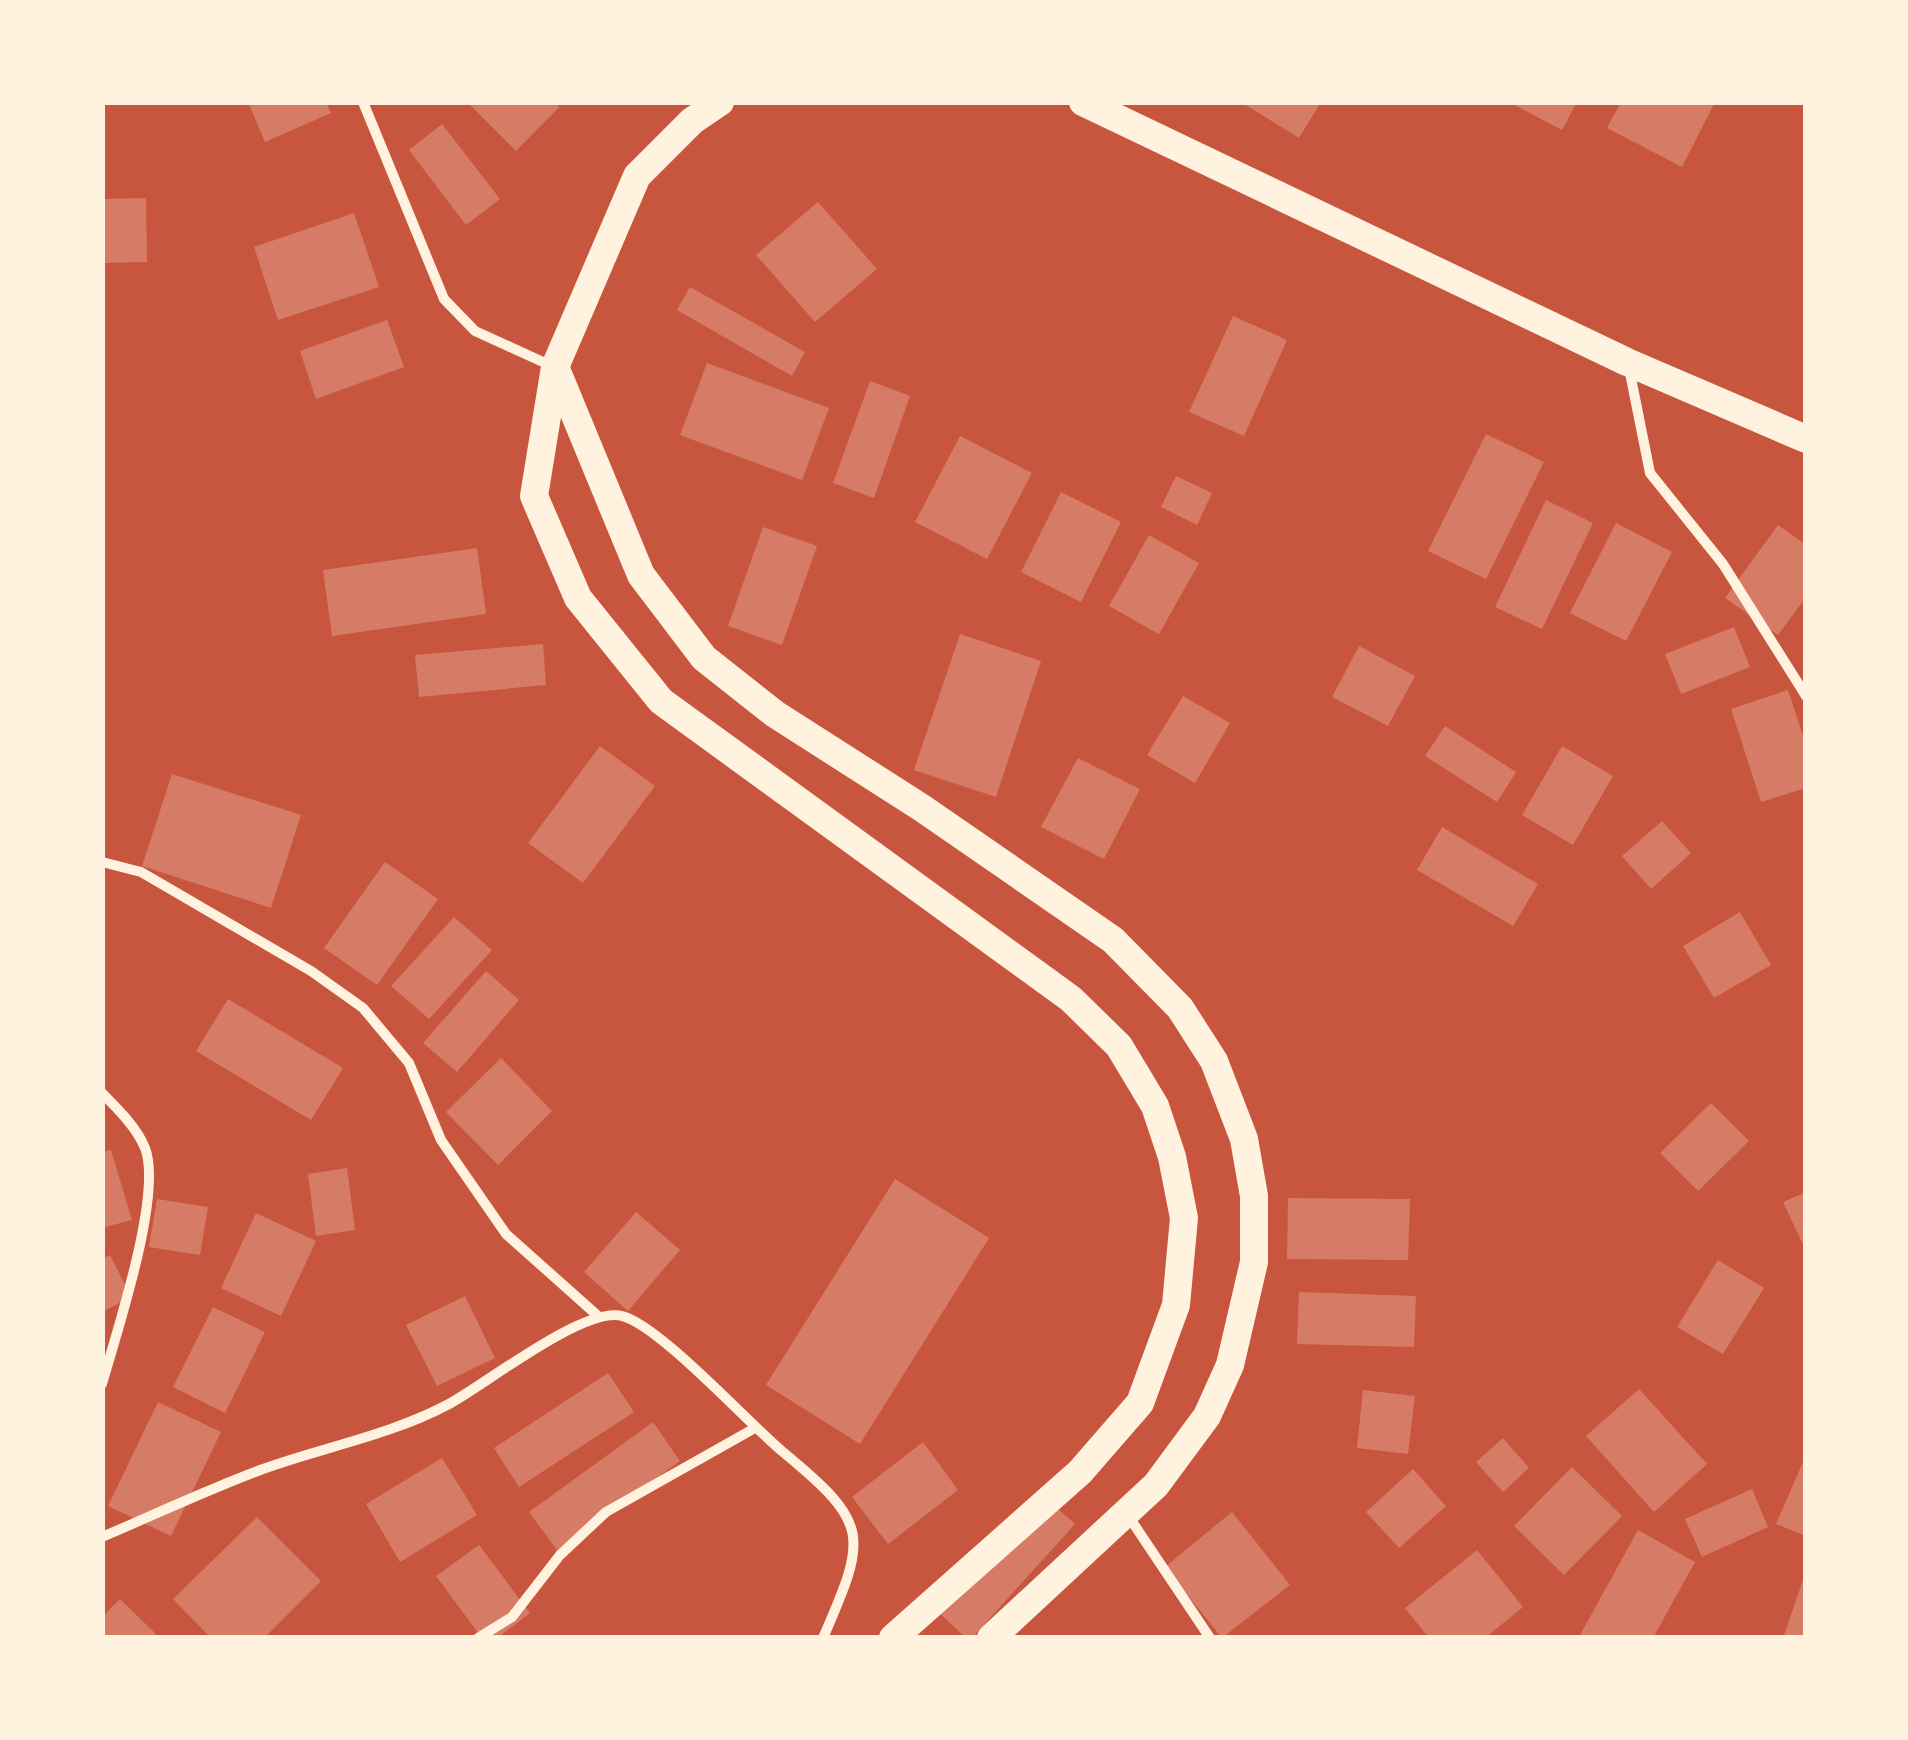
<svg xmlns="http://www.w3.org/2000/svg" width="1908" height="1740" font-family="'Fira Sans Condensed',sans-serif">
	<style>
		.building { fill: #d67c66 }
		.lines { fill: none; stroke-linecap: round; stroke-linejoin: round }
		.minor { stroke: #fff3e0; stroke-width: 10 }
		.trunk { stroke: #fff3e0; stroke-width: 28 }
	</style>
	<rect width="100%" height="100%" fill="#c8553d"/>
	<!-- building -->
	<g class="building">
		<path d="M248 102H326L331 113 265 142Z"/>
		<path d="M467 102H555L559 107 516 151Z"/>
		<path d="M1241 102H1321L1299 138Z"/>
		<path d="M1509 102H1577L1562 130Z"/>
		<path d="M1621 102H1715L1682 167 1607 128Z"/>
		<path d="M442 124 500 199 466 225 409 150Z"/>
		<path d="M146 198 147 262 102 263V199Z"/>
		<path d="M818 202 877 269 815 322 756 255Z"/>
		<path d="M354 213 379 287 278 320 254 247Z"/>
		<path d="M690 287 805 352 792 376 677 310Z"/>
		<path d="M1233 316 1287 340 1244 436 1189 412Z"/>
		<path d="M387 320 404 367 316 399 300 351Z"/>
		<path d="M707 363 829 408 802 480 680 435Z"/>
		<path d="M870 381 910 396 874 498 833 483Z"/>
		<path d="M1486 434 1544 462 1486 579 1428 551Z"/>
		<path d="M960 436 1032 473 987 559 915 522Z"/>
		<path d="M1176 476 1212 493 1197 525 1161 507Z"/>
		<path d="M1061 492 1121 522 1081 602 1021 572Z"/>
		<path d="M1546 500 1593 523 1542 629 1495 607Z"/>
		<path d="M1616 523 1672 552 1626 641 1570 613Z"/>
		<path d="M1778 525 1806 545V597L1778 635 1725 598Z"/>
		<path d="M763 527 817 546 782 645 728 626Z"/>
		<path d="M1149 535 1199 563 1159 634 1109 606Z"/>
		<path d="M477 548 486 614 332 636 323 570Z"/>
		<path d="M1734 627 1750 667 1681 694 1665 654Z"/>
		<path d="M960 634 1041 661 996 797 914 770Z"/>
		<path d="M543 644 546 685 419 697 415 655Z"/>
		<path d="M1359 646 1415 676 1388 726 1332 697Z"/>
		<path d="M1788 690 1806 745V788L1761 802 1731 709Z"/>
		<path d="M1183 696 1230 723 1195 783 1147 755Z"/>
		<path d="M1445 726 1516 772 1497 802 1425 756Z"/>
		<path d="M600 746 655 786 583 883 528 843Z"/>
		<path d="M1562 746 1613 776 1573 845 1522 815Z"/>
		<path d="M1078 758 1140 789 1104 859 1041 827Z"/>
		<path d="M172 774 301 815 271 908 142 866Z"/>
		<path d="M1662 821 1691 853 1651 889 1622 856Z"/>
		<path d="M1442 827 1538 884 1513 926 1417 870Z"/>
		<path d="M385 862 438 899 377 985 324 948Z"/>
		<path d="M1740 912 1771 965 1714 998 1683 946Z"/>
		<path d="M454 917 492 950 429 1019 391 986Z"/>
		<path d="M486 971 519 1000 457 1072 423 1043Z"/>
		<path d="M228 999 343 1068 311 1120 196 1051Z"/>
		<path d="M501 1058 552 1111 498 1165 446 1112Z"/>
		<path d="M1711 1103 1749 1141 1698 1191 1660 1153Z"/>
		<path d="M111 1150 132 1220 102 1228V1152Z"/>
		<path d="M347 1168 355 1230 316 1236 308 1174Z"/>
		<path d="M895 1179 989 1238 860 1444 766 1385Z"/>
		<path d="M1806 1192V1251L1783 1202Z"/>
		<path d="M1288 1198 1410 1199 1408 1260 1287 1259Z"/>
		<path d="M157 1199 208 1207 200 1255 149 1247Z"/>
		<path d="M636 1212 680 1250 628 1311 584 1272Z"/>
		<path d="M256 1213 316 1241 281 1316 221 1288Z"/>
		<path d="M110 1255 131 1297 102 1312V1259Z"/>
		<path d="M1718 1260 1764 1288 1723 1354 1677 1327Z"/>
		<path d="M1299 1292 1416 1296 1414 1347 1297 1344Z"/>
		<path d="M465 1296 495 1358 437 1386 406 1325Z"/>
		<path d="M213 1307 265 1332 225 1413 173 1387Z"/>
		<path d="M608 1373 634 1412 519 1487 494 1448Z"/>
		<path d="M1639 1389 1707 1464 1654 1512 1586 1436Z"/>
		<path d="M1363 1390 1415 1396 1408 1454 1357 1448Z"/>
		<path d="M158 1402 221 1432 171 1536 108 1506Z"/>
		<path d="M653 1422 680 1461 557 1550 529 1512Z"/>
		<path d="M1503 1438 1529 1468 1503 1492 1476 1462Z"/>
		<path d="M923 1442 958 1490 888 1544 852 1497Z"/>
		<path d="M1806 1455V1536L1776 1524Z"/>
		<path d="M442 1458 477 1515 400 1562 366 1504Z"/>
		<path d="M1572 1467 1622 1516 1564 1575 1514 1526Z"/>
		<path d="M1413 1469 1446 1506 1399 1548 1366 1512Z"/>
		<path d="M1752 1489 1768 1527 1702 1557 1685 1519Z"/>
		<path d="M1041 1494 1075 1524 972 1638H966L936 1610Z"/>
		<path d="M1232 1512 1290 1585 1222 1638 1165 1567Z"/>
		<path d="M257 1517 321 1581 264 1638H211L173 1599Z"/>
		<path d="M1638 1530 1695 1562 1653 1638H1584L1580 1635Z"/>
		<path d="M479 1545 530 1613 497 1638H482L436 1576Z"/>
		<path d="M1477 1550 1523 1607 1485 1638H1429L1405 1608Z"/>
		<path d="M1805 1574 1806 1638H1783Z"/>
		<path d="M120 1599 160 1638H102V1617Z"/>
	</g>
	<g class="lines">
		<!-- minor -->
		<g class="minor">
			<path d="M363 102 444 299 475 331 554 367"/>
			<path d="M1629 368 1650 473 1723 564 1806 696"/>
			<path d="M102 862 141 872 311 971 363 1008 409 1063 441 1140 506 1234 598 1316"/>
			<path d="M102 1093C118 1109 137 1128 145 1148 163 1194 116 1334 102 1384"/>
			<path d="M1127 1514 1210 1638"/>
			<path d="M102 1537C156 1514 209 1489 263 1469 324 1447 391 1435 449 1404 486 1384 584 1306 622 1316 659 1325 748 1423 783 1452 870 1524 868 1535 823 1638"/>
			<path d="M478 1638 512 1617 560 1555 606 1512 755 1428"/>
		</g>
		<!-- trunk -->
		<g class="trunk">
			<path d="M720 102 692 121 637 176 555 367 534 496 578 598 661 701 1071 999 1119 1046 1155 1106 1172 1157 1184 1218 1176 1305 1140 1403 1080 1472 893 1638"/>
			<path d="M1083 102 1627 362 1806 439"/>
			<path d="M556 369 641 575 704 658 775 714 922 808 1113 940 1180 1008 1214 1061 1244 1139 1254 1196V1262L1230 1365 1207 1416 1156 1485 991 1638"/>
		</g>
	</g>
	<!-- border -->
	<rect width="1908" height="1740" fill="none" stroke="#fff3e0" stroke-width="210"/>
</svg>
